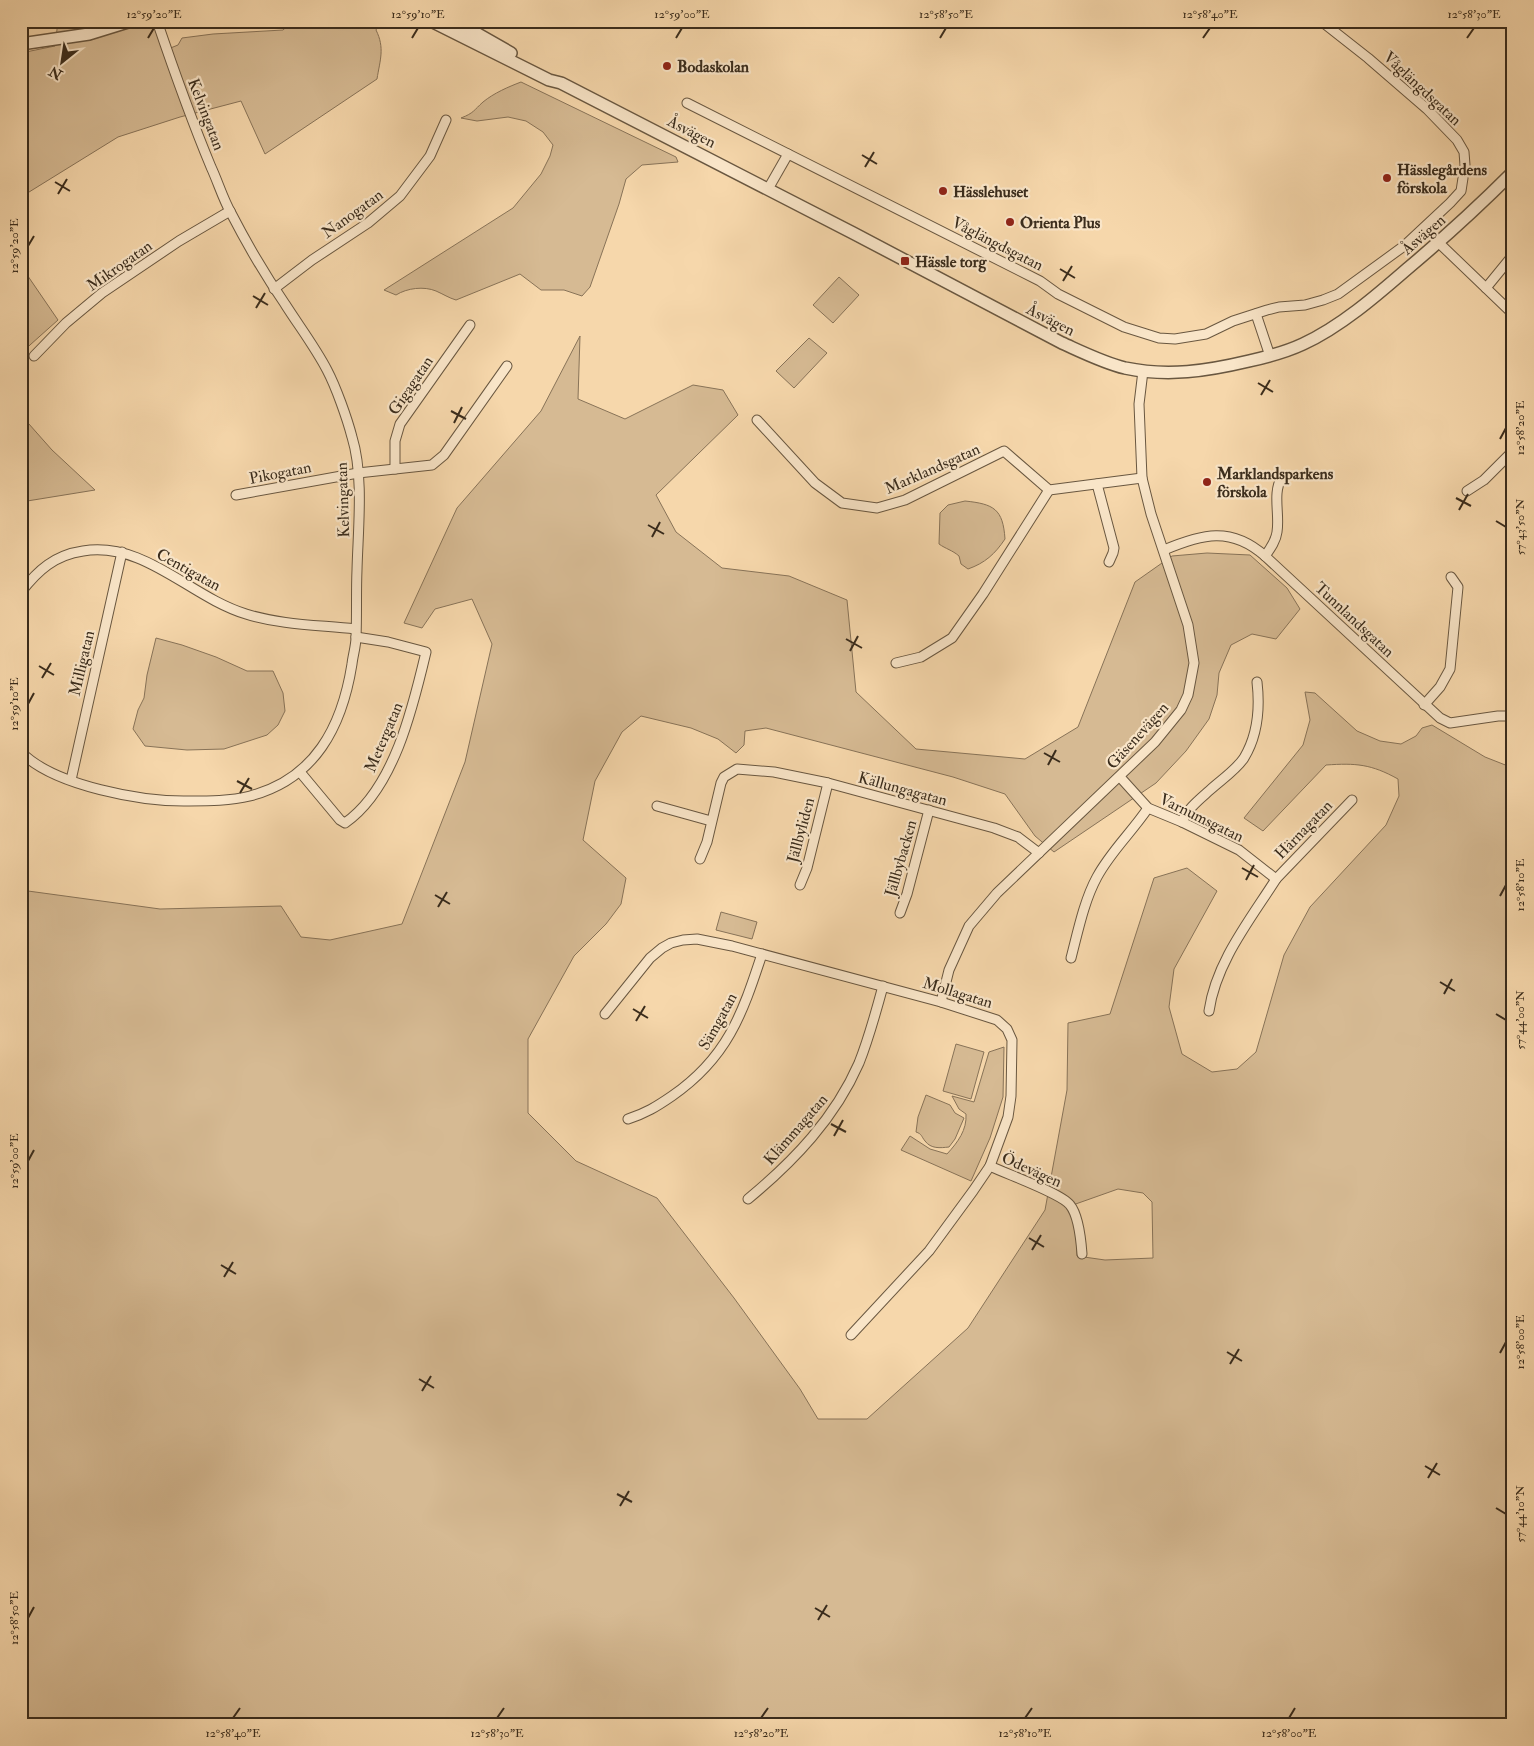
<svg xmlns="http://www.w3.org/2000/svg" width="1534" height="1746" font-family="'IM FELL Double Pica',serif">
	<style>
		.green { fill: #d6ba93; stroke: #887358; fill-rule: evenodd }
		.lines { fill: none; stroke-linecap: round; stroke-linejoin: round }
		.minor-casing { stroke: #695740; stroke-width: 11 }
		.tertiary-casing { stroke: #695740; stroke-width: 14 }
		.minor { stroke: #f9e5c8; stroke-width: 9 }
		.tertiary { stroke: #f9e5c8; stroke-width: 11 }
		.ticks { fill: none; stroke: #3a2c1c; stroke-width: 2 }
		.poi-dot { fill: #8f2418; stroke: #f9e5c8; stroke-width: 2 }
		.labels { text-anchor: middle; stroke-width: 4.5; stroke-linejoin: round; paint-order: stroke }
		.poi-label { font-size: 16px; font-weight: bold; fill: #3a2c1c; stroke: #f9e5c8; text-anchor: start }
		.street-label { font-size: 16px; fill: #3a2c1c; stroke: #f9e5c8 }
		.neatline { fill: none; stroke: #3a2c1c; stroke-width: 2 }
		.ticks-label { font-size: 12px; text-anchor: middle; fill: #3a2c1c }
	</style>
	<rect width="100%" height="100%" fill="#f6d7ab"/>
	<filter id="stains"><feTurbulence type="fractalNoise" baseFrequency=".004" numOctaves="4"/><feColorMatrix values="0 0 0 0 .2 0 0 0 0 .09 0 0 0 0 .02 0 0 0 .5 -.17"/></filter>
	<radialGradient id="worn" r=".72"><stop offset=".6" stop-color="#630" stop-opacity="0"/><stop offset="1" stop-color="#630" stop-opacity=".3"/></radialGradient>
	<!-- green -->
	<g class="green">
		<path d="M58 21H154L163 51 178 45 182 38 213 34 283 30 293 21H380L376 30C385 48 380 60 377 79L265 154 241 101 180 117 118 137 21 197V53L55 46Z"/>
		<path d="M521 82 676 157 678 162 642 165 626 179 619 204 590 287 582 296 564 290H541L520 274 456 300C449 298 443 294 436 291 424 286 407 288 396 295L384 290 513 208 541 174 550 156 553 145 543 132 526 121 508 117 477 121 461 118C474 113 474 110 483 102 494 93 508 87 521 82Z"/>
		<path d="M21 266 58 320 21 353Z"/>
		<path d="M839 277 859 295 833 323 813 305Z"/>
		<path d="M580 336 578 399 625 419 693 385 723 390 738 415 656 495 676 532 722 568 789 576 847 600 856 692 916 749 1025 759 1078 727 1135 582 1172 556 1207 553 1250 555 1287 588 1300 609 1276 639 1252 634 1231 645 1219 673 1217 695 1209 719 1186 751 1156 783 1054 852 1035 836 1005 794 953 777 766 728 745 731 744 745 736 753 718 739 691 728 641 716 622 732 595 781 583 840 626 878 621 904 606 924 574 956 528 1039V1113L576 1161 657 1198 734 1298 800 1389 818 1419H867L968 1328 1045 1210 1067 1090 1068 1023 1110 1014 1154 878 1187 868 1217 891 1174 969 1169 1007 1182 1054 1212 1072 1237 1069 1256 1052 1284 955 1310 907 1386 825 1399 796 1398 779C1371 764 1356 763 1326 765L1263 831 1244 818 1303 745 1310 720 1305 692 1315 693 1357 731 1380 741 1401 744 1416 736 1422 728 1432 725 1485 757 1513 768V1725H21V886L28 891 160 909 281 906 301 937 330 940 402 924 465 762 492 644 472 599 435 609 422 628 404 623 457 508 541 411ZM1118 1189 1143 1193 1152 1202 1153 1258 1105 1260 1077 1256V1232L1070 1206Z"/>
		<path d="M809 338 827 353 794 388 776 371Z"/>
		<path d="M21 415 52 450 95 490 21 502Z"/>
		<path d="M965 501C994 504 1003 509 1005 539 995 554 985 563 968 569L961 564 959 556C952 550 946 549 939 544L940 513 948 505Z"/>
		<path d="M156 638 182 645 216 657 247 671H273L283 693 285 711 278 725 267 735 224 749 187 750 145 746 133 729 138 710 144 698 147 675Z"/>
		<path d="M721 912 757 922 752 939 716 930Z"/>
		<path d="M956 1044 984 1052 971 1099 943 1091Z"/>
		<path d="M1004 1047 1003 1097 990 1138 971 1181 901 1150 910 1136 930 1149 947 1154C958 1142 967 1130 966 1114L959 1109 952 1096 974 1102 989 1052Z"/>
		<path d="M926 1095 950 1105 955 1113 964 1118 955 1139 949 1147C940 1148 931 1149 925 1141 921 1136 922 1134 916 1132L918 1117Z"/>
	</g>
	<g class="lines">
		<!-- minor casing -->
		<g class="minor-casing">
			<g id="minor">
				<path d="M687 103 1040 281 1058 294 1124 327 1159 338 1175 339 1206 334 1233 321 1267 310 1279 307 1305 305 1323 300 1338 294 1404 246 1450 203 1461 191 1465 165 1464 152 1457 140 1427 109 1368 58 1321 21"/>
				<path d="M768 189 788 154"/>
				<path d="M1439 243 1513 314"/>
				<path d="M1486 288 1513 255"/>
				<path d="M274 289 312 260 368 223 400 196 430 156 446 120"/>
				<path d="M1256 314 1270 356"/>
				<path d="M34 356 66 323 102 293 179 241 230 211"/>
				<path d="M757 420 815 483 842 503 877 508 905 500 1004 451 1049 490 1142 478"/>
				<path d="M395 469V441L400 424 470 325"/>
				<path d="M1097 484 1114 548 1113 553 1109 562"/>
				<path d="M1467 491 1484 480 1513 451"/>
				<path d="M236 495 358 473 432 465 444 455 507 366"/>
				<path d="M1164 550C1202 534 1231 526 1265 556L1440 718 1450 723 1498 716H1513"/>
				<path d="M1265 556C1270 549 1276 541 1277 532 1280 514 1272 493 1282 477"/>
				<path d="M21 592C38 570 55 555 83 551 145 541 190 597 246 614 281 625 319 625 355 629"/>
				<path d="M896 663 921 657 952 638 983 594 1049 490"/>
				<path d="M1424 705 1440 687 1450 669 1458 587 1451 577"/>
				<path d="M21 752C54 786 143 802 189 801 209 801 230 801 250 796 315 779 342 727 352 664 353 655 356 646 356 637 357 615 356 592 357 570 358 529 364 476 352 437 347 418 336 387 327 370 315 347 299 326 285 304 265 275 247 244 231 213 223 199 218 182 211 167 191 119 174 71 157 21"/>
				<path d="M300 772 340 820 345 823C394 789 413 707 426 652L388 642 356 637"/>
				<path d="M1120 777 1148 808 1182 822 1239 850 1276 879C1250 920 1216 962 1209 1011"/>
				<path d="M71 780 122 552"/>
				<path d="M657 806 711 821"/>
				<path d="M1182 822C1187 809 1200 799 1210 790 1221 780 1236 770 1244 758 1258 735 1260 708 1257 682"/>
				<path d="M700 859 707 842 721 783 724 777 737 769 774 772 828 783 994 828 1018 837 1039 853"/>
				<path d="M1276 879 1352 800"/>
				<path d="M800 885 807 868 828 783"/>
				<path d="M900 913 907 894 929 810"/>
				<path d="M1071 958C1078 931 1084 901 1097 877 1111 851 1132 832 1148 808"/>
				<path d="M941 1002 949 970 969 926 997 893 1155 742 1181 710 1188 695 1194 663 1188 625 1151 514 1142 478 1139 404 1143 371"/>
				<path d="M605 1014 650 958 662 948 671 943 683 940 697 939 732 946 941 1002 997 1020 1007 1029 1012 1040 1011 1096 1008 1117 990 1166 973 1191 929 1251 851 1335"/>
				<path d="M628 1119C646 1113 656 1107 672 1096 727 1058 742 1015 762 954"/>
				<path d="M990 1166C1006 1174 1061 1193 1070 1205 1079 1216 1081 1240 1082 1254"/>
				<path d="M748 1199C794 1161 835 1118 859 1063 869 1038 876 1012 883 986"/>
			</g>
		</g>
		<!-- tertiary casing -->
		<g class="tertiary-casing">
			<g id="tertiary">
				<path d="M431 21 549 80 561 83 853 233 1062 343C1082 352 1104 363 1125 368 1168 377 1207 371 1249 361 1267 357 1286 352 1303 344 1340 327 1376 296 1407 269 1444 238 1479 206 1513 172"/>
				<path d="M455 21 511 53"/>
				<path d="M21 44 89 34 131 21"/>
			</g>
		</g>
		<!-- minor -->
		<use href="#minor" class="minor"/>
		<!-- tertiary -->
		<use href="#tertiary" class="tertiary"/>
	</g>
	<!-- ticks -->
	<path class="ticks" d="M148 38 154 28M412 38 418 28M676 38 682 28M940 38 946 28M1203 38 1210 28M1467 38 1474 28M862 155 877 164M865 167 874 152M55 182 70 191M58 194 67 179M28 246 34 236M1060 269 1075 278M1063 281 1072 266M253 296 268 305M256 308 265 293M1258 383 1273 392M1261 395 1270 380M451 411 466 419M454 423 462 407M1500 439 1506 428M1456 498 1471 506M1459 510 1468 494M1496 521 1506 527M648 525 664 534M652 537 660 522M846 639 862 648M850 651 858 636M39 666 54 675M42 678 51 663M28 704 34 693M1044 753 1060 762M1048 765 1056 750M237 781 252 789M240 793 249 778M1242 868 1258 877M1246 880 1254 865M435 895 450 904M1500 896 1506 885M438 907 447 892M1440 982 1455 991M1444 994 1452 979M633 1009 648 1018M1496 1014 1506 1020M636 1021 645 1006M831 1124 846 1132M834 1136 843 1120M28 1161 34 1150M1029 1238 1044 1247M1032 1250 1041 1235M221 1265 236 1274M224 1277 233 1262M1227 1352 1242 1361M1500 1353 1506 1342M1230 1364 1239 1349M419 1379 434 1388M422 1391 431 1376M1425 1466 1440 1475M1428 1478 1437 1463M617 1494 632 1502M620 1506 629 1491M1496 1508 1506 1514M815 1608 830 1617M28 1618 34 1607M818 1620 827 1605M233 1718 240 1708M497 1718 504 1708M761 1718 768 1708M1025 1718 1032 1708M1289 1718 1295 1708"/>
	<!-- markers -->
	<g class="poi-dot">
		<circle cx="667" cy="66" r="5"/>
		<circle cx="1387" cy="178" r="5"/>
		<circle cx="943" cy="191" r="5"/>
		<circle cx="1010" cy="222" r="5"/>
		<rect x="900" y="256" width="10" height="10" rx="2.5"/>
		<circle cx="1207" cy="482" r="5"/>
	</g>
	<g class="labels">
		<!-- poi labels -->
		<g class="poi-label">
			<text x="677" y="72">Bodaskolan</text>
			<text x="1397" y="175">Hässlegårdens<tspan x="1397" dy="18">förskola</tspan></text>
			<text x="953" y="197">Hässlehuset</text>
			<text x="1020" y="228">Orienta Plus</text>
			<text x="915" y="267">Hässle torg</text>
			<text x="1217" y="479">Marklandsparkens<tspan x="1217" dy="18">förskola</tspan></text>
		</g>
		<!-- street labels -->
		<g class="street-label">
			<text transform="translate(1423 88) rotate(43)" y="6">Våglängdsgatan</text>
			<text transform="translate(207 114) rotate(69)" y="6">Kelvingatan</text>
			<text transform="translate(692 131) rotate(27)" y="6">Åsvägen</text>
			<text transform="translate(352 213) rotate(-36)" y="6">Nanogatan</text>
			<text transform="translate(1423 234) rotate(-41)" y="6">Åsvägen</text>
			<text transform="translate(998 243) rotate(27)" y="6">Våglängdsgatan</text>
			<text transform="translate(119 265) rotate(-35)" y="6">Mikrogatan</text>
			<text transform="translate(1051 319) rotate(27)" y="6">Åsvägen</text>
			<text transform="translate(410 385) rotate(-56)" y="6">Gigagatan</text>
			<text transform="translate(932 468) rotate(-24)" y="6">Marklandsgatan</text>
			<text transform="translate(280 472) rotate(-11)" y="6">Pikogatan</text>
			<text transform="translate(342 500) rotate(-92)" y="6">Kelvingatan</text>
			<text transform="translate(189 569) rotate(29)" y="6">Centigatan</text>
			<text transform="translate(1355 619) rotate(43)" y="6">Tunnlandsgatan</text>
			<text transform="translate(81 663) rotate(-77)" y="6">Milligatan</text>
			<text transform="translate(1137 735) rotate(-48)" y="6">Gäsenevägen</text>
			<text transform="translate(383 737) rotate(-67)" y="6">Metergatan</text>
			<text transform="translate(903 788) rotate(15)" y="6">Källungagatan</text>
			<text transform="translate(1202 817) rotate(26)" y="6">Varnumsgatan</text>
			<text transform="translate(1303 829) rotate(-46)" y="6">Härnagatan</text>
			<text transform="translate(800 830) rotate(-75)" y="6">Jällbyliden</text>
			<text transform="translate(900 858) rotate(-74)" y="6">Jällbybacken</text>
			<text transform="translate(958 992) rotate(17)" y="6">Mollagatan</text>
			<text transform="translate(717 1021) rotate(-61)" y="6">Sämgatan</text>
			<text transform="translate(795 1129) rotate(-49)" y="6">Klämmagatan</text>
			<text transform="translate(1032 1169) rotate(24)" y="6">Ödevägen</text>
		</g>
	</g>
	<!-- margin -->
	<rect width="1534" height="1746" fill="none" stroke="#f6d7ab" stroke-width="55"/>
	<!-- north arrow -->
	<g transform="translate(62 62) rotate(210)" stroke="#f9e5c8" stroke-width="4" paint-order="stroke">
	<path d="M0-4L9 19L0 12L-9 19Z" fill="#3a2c1c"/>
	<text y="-8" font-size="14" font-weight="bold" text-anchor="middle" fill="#3a2c1c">N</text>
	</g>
	<rect x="28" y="28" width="1478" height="1690" class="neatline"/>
	<g class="ticks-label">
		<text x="154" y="18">12°59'20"E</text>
		<text x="418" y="18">12°59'10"E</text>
		<text x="682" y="18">12°59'00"E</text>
		<text x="946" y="18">12°58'50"E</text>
		<text x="1210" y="18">12°58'40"E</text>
		<text x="1474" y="18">12°58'30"E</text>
		<text transform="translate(14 246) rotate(-90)" y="4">12°59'20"E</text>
		<text transform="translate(1520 428) rotate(-90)" y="4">12°58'20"E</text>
		<text transform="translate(1520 527) rotate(-90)" y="4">57°43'50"N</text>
		<text transform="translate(14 704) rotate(-90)" y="4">12°59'10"E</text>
		<text transform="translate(1520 885) rotate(-90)" y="4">12°58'10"E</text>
		<text transform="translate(1520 1020) rotate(-90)" y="4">57°44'00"N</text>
		<text transform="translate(14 1161) rotate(-90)" y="4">12°59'00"E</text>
		<text transform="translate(1520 1342) rotate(-90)" y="4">12°58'00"E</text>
		<text transform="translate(1520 1514) rotate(-90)" y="4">57°44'10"N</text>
		<text transform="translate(14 1618) rotate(-90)" y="4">12°58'50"E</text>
		<text x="233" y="1737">12°58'40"E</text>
		<text x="497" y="1737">12°58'30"E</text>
		<text x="761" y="1737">12°58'20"E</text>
		<text x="1025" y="1737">12°58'10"E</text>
		<text x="1289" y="1737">12°58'00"E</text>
	</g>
	<rect width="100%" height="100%" filter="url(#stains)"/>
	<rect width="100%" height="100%" fill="url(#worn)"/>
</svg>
